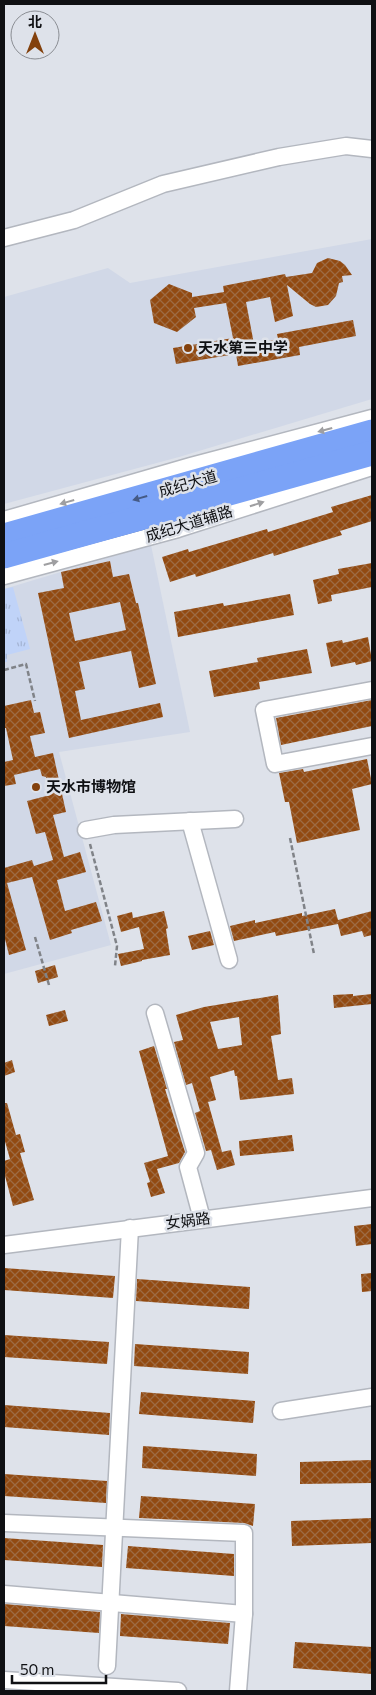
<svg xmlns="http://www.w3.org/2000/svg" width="376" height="1695" font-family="Commissioner,'Noto Sans SC',sans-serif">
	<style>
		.built { fill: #d1d8e7 }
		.grass { fill: url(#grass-tufts) }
		.building { fill: url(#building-cross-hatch); fill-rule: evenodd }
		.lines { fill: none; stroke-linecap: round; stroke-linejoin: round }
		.minor-casing { stroke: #b3b7bf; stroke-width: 19 }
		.highway-casing { stroke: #5570a7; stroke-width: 28 }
		.path { stroke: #808388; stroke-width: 2.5; stroke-dasharray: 5 2.5; stroke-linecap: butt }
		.minor { stroke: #fff; stroke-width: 16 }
		.highway { stroke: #7ba3f7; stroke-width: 25 }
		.oneway { fill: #9f9fa1 }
		.oneway2 { fill: #455a85 }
		.poi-dot { fill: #83410d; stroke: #dee2ea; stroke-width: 2 }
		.labels { text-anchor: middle; stroke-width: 5; stroke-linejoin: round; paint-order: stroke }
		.poi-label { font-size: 15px; font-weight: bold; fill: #0f1013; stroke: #dee2ea; text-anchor: start }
		.street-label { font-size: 15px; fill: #0f1013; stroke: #dee2ea }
	</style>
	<defs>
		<pattern id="grass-tufts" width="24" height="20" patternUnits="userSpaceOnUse" patternTransform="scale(1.25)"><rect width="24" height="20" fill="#c0d3f8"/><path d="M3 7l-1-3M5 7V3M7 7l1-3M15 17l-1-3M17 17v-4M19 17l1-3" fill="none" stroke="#a4b4d4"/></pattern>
		<pattern id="building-cross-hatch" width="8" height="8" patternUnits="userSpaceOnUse" patternTransform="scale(1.25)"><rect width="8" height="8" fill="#924a11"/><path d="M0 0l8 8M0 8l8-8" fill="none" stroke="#9d6b43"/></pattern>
	</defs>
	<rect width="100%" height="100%" fill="#dee2ea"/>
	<!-- built -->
	<g class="built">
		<path d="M372 239V399L179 457 4 504V297L108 268 130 283Z"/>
		<path d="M151 545 190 732 59 752 111 945 4 974V589Z"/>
	</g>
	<!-- grass -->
	<path class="grass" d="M13 587 30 649 7 655V662H4V589Z"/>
	<!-- building -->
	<g class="building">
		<path d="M328 258 340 261 345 265 352 275 342 276 343 282 339 283 336 296 328 305 316 307 310 304 287 285 293 316 275 322 270 297 246 302 254 344 278 339 277 334 353 320 356 336 299 347 300 355 238 366 236 354 176 364 173 348 233 338 226 303 194 308 196 317 177 332 154 323 150 300 169 284 192 293V297L224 292 223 286 285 274 286 277 312 273 317 263Z"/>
		<path d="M372 495V521L340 531 342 535 274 556 273 553 196 577 195 574 170 582 162 557 188 549 189 552 267 529 268 532 333 512 331 507Z"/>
		<path d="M110 561 113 577 129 574 136 603H138L156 684 139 688 131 651 79 662 85 689 75 691 81 720 160 703 163 717 69 738 38 593 64 588 61 572ZM120 602 126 630 75 641 69 613Z"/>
		<path d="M372 563V587L331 595 332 601 318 604 313 580 339 574 338 569Z"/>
		<path d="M290 594 294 615 178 637 174 612 223 603 224 606Z"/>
		<path d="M368 637 372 661 356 665 355 662 331 667 326 643 342 640 343 643Z"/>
		<path d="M307 649 312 673 259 682 260 689 214 697 209 671 258 662 257 658Z"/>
		<path d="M31 700 34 713 40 712 45 733 30 736 35 757 53 753 66 812 53 815 64 857 80 852 86 872 57 880 65 911 96 902 102 921 71 930 72 933 50 940 32 877 7 883 26 950 9 955 4 935V868L32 860 34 866 53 860 45 832 36 834 27 801 50 795 46 777 42 776 40 769 14 775 16 784 4 786V762L13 760 6 728H4V706Z"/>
		<path d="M372 700V726L281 745 276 718Z"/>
		<path d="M367 759 372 784 352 789 360 830 297 843 289 802H285L279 773 303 769 304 772Z"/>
		<path d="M335 909 338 920 372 911V935L364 937 362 931 341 936 338 924 276 936 275 932 234 941 230 926 255 920V923L302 913V916Z"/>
		<path d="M164 911 168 928 166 929 170 955 142 960V961L121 966 118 954 144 949 139 927 121 932 117 916 132 912 133 918Z"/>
		<path d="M210 931 214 945 192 950 188 936Z"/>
		<path d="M55 965 58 977 38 983 35 971Z"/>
		<path d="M353 994V996L372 994V1004L334 1008 333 995Z"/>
		<path d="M278 995 281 1034 271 1036 278 1080 292 1078 294 1094 240 1100 237 1076H235L234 1070 210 1077 216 1100 208 1102 222 1152 231 1150 235 1165 217 1170 211 1150 206 1151 195 1113 200 1111 192 1083 186 1085 174 1042 183 1040 176 1015 204 1007ZM239 1017 242 1045 218 1049 210 1022Z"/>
		<path d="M65 1010 68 1021 49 1026 46 1015Z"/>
		<path d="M154 1046 167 1089H165L185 1152 179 1163 157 1169 165 1193 151 1197 147 1183 150 1182 144 1163 168 1156 139 1051Z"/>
		<path d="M12 1060 15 1072 4 1076V1063Z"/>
		<path d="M4 1103H7L16 1135 20 1134 25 1152 20 1153 34 1200 13 1206 4 1172V1161L10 1159 4 1138Z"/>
		<path d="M292 1135 294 1151 240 1156 239 1141Z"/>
		<path d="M372 1224V1244L356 1246 354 1226Z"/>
		<path d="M4 1268 115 1276 113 1298 4 1290Z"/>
		<path d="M372 1273V1291L362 1292 361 1274Z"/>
		<path d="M137 1279 250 1287 249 1309 136 1301Z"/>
		<path d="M4 1335 109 1342 107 1364 4 1357Z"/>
		<path d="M135 1344 249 1352 248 1374 134 1366Z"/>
		<path d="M141 1392 255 1401 253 1423 139 1414Z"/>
		<path d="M4 1405 110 1413 109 1435 4 1427Z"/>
		<path d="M143 1446 257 1454 256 1476 142 1468Z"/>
		<path d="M372 1460V1483L300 1484V1462Z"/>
		<path d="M4 1474 107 1481 106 1503 4 1496Z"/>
		<path d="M141 1496 255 1504 253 1526 244 1523 139 1518Z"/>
		<path d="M372 1518V1543L292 1546 291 1521Z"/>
		<path d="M4 1538 103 1545 102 1567 4 1560Z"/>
		<path d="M128 1546 234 1554V1576L126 1568Z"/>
		<path d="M4 1604 100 1612 99 1633 4 1626Z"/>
		<path d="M121 1614 230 1623 228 1644 120 1636Z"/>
		<path d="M295 1642 372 1647V1674L293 1668Z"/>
	</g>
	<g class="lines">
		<!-- minor casing -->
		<g class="minor-casing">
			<g id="minor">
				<path d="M4 238 74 220 163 184 279 157 346 146 372 149"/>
				<path d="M4 520 191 466 372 418"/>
				<path d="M4 576 178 529 372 467"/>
				<path d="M372 690 264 710 275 764 372 746"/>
				<path d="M190 821 229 960"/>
				<path d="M86 830 114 825 235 819"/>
				<path d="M155 1013 196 1153 188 1167 202 1219"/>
				<path d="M4 1245 372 1198"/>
				<path d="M281 1411 372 1397"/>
				<path d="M4 1523 244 1533V1614L238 1691"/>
				<path d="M4 1594 244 1614"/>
				<path d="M107 1666 130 1228"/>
				<path d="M4 1680 178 1691"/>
			</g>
		</g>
		<!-- highway casing -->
		<g class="highway-casing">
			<g id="highway">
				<path d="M4 536 372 432"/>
				<path d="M4 556 372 453"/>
			</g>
		</g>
		<!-- path -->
		<g class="path">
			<path d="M4 670 26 664 35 701"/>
			<path d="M290 838 314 954"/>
			<path d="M90 844 117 946 115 966"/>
			<path d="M35 937 49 985"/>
		</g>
		<!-- minor -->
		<use href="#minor" class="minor"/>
		<!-- highway -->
		<use href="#highway" class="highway"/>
	</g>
	<!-- one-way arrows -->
	<defs><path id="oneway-solid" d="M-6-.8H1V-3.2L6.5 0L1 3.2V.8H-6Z" transform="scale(1.25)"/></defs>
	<g class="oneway">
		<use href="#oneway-solid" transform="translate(325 430) rotate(165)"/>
		<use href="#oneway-solid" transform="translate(67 502) rotate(164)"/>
		<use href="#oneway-solid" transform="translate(257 504) rotate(-18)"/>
		<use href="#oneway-solid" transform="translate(51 563) rotate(-15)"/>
	</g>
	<use class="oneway2" href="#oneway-solid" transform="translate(140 498) rotate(164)"/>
	<!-- markers -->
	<g class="poi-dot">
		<circle cx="188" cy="348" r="5"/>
		<circle cx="36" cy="787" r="5"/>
	</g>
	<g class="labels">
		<!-- poi labels -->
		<g class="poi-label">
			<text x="198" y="353">天水第三中学</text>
			<text x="46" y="792">天水市博物馆</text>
		</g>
		<!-- street labels -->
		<g class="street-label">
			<text transform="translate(188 484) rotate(-16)" y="5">成纪大道</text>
			<text transform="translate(189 524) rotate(-17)" y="5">成纪大道辅路</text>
			<text transform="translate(188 1221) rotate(-7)" y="5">女娲路</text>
		</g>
	</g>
	<!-- border -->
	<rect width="376" height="1695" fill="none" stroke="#0f1013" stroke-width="10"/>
	<!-- north arrow -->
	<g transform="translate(35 35)"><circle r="24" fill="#dee2ea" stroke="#8b8e94"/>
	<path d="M0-4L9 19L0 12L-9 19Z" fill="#83410d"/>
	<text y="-8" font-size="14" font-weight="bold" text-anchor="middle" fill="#0f1013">北</text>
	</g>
	<!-- scale -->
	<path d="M12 1675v8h94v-8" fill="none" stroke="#0f1013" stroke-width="2.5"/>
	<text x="20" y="1675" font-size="15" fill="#0f1013" stroke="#dee2ea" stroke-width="4" paint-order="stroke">50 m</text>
</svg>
